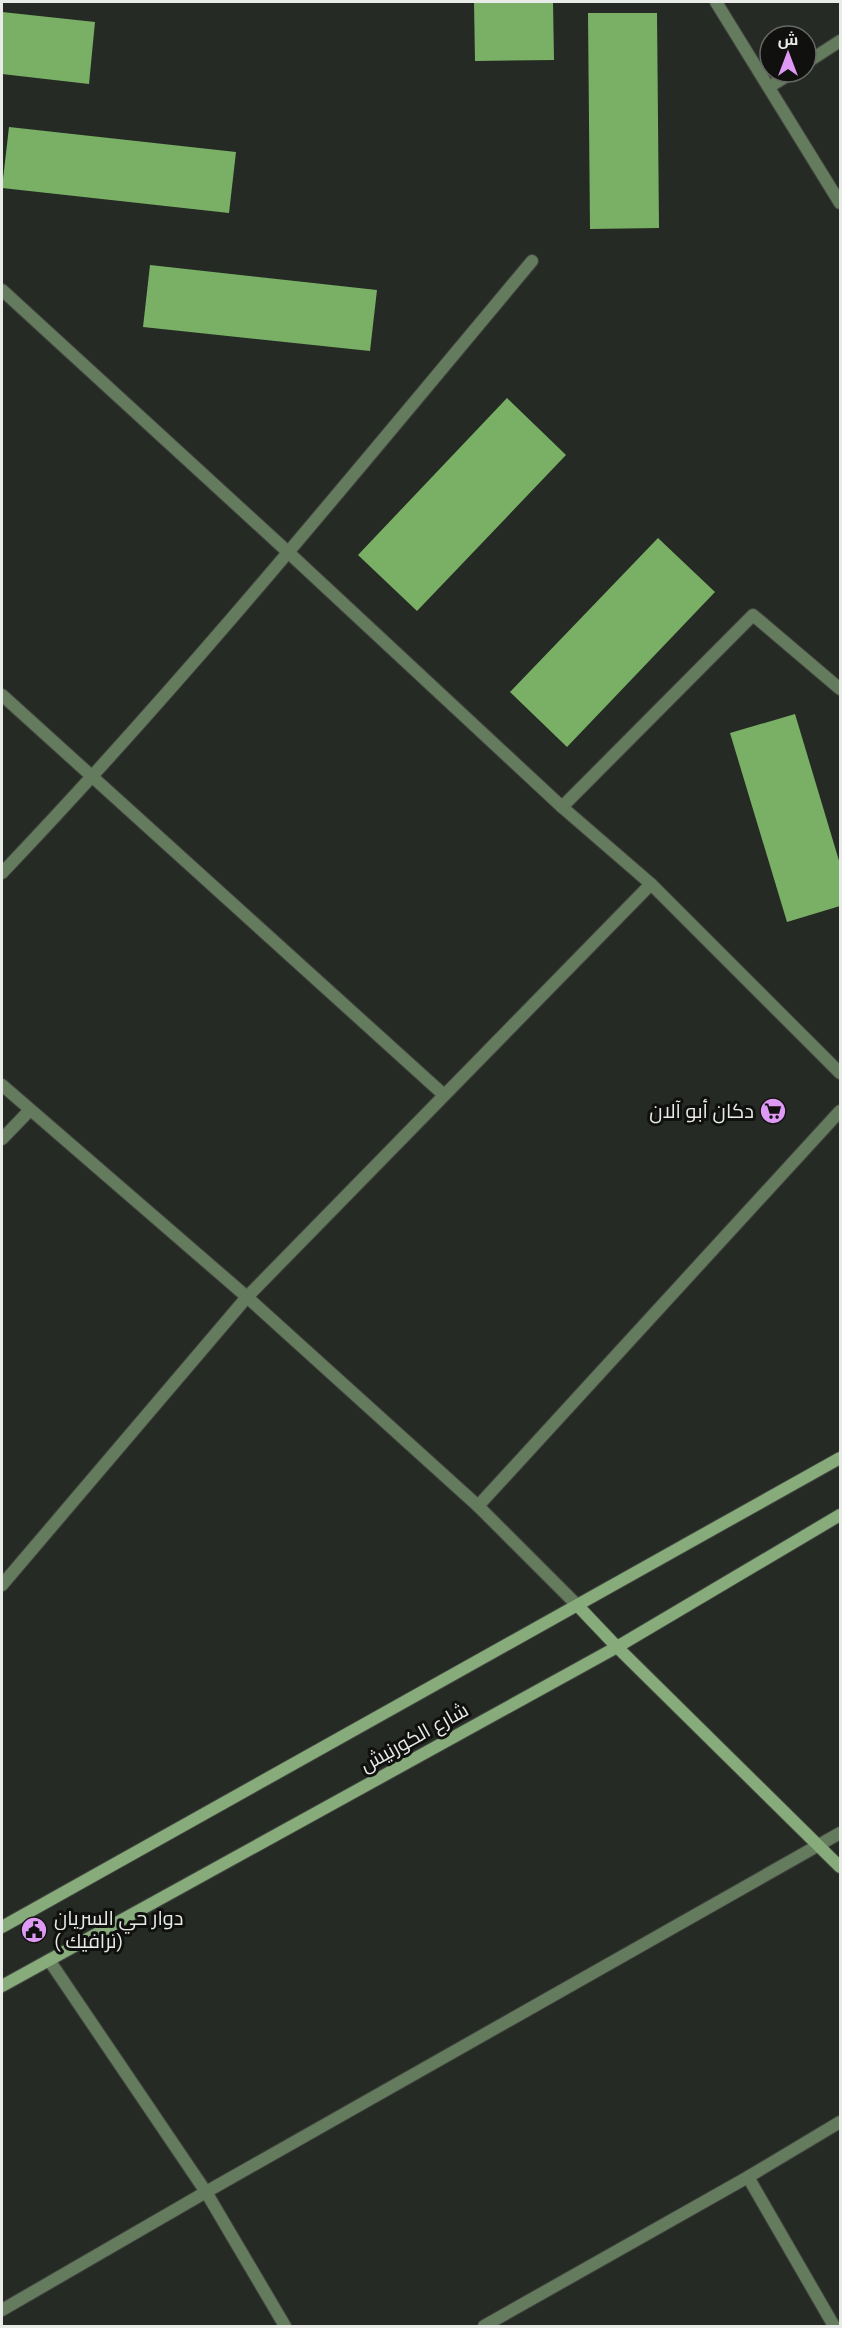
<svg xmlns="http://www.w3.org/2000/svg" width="842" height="2328" font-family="'IBM Plex Sans',Cairo,sans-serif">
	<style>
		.building { fill: #7ab065 }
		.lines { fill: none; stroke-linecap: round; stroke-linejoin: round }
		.street-casing { stroke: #40453f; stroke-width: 14 }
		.secondary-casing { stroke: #40453f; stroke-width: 14 }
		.street { stroke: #657b5d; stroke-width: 12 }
		.secondary { stroke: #87ab7a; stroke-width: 12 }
		.labels { text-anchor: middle; stroke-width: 6; stroke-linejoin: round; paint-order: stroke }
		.poi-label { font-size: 20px; fill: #e8ebe7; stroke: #10110f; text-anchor: end }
		.street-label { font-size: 20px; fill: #e8ebe7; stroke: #10110f }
	</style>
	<rect width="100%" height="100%" fill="#252a24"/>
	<!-- building -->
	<g class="building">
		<path d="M474 2H553L554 60 475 61Z"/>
		<path d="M2 12 95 22 89 84 2 74Z"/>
		<path d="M588 13H657L659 228 590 229Z"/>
		<path d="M9 127 236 152 229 213 2 188Z"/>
		<path d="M150 265 377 290 370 351 143 327Z"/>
		<path d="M507 398 566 455 417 611 358 555Z"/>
		<path d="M658 538 715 592 567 747 510 692Z"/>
		<path d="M795 714 840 864V906L787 922 730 733Z"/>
	</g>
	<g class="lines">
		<!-- street casing -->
		<g class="street-casing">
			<g id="street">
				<path d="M716 2 840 203"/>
				<path d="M806 63 840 41"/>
				<path d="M769 87 793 72"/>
				<path d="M2 290 289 553 562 807 651 884 840 1073"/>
				<path d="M2 695 444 1095"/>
				<path d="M562 807 753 615 840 689"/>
				<path d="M2 873C188 678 359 468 532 261"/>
				<path d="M2 1085 247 1297 478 1506 578 1606"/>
				<path d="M2 1139 30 1110"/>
				<path d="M478 1506 840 1111"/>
				<path d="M2 1585 247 1297 651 884"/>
				<path d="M49 1960 206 2192 285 2326"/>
				<path d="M748 2177 834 2326"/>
				<path d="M2 2310 206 2192 840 1833"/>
				<path d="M484 2326 748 2177 840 2122"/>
			</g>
		</g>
		<!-- secondary casing -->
		<g class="secondary-casing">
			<g id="secondary">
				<path d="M578 1606 617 1647 840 1867"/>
				<path d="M2 1927 840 1458"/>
				<path d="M2 1986 617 1647 840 1515"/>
			</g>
		</g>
		<!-- street -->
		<use href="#street" class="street"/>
		<!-- secondary -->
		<use href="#secondary" class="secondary"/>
	</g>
	<!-- icons -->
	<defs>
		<g id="supermarket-disc" transform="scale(1.35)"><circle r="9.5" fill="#dd99f3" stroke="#10110f"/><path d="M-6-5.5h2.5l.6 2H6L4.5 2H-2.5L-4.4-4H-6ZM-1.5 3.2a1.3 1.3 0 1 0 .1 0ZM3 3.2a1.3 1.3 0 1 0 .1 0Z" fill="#111"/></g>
		<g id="civic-disc" transform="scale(1.35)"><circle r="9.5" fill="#dd99f3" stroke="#10110f"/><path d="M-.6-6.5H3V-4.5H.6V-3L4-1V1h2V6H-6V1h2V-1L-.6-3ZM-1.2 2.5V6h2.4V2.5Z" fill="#111"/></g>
	</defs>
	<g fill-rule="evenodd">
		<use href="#supermarket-disc" x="773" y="1111"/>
		<use href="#civic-disc" x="34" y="1930"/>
	</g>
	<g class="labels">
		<!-- poi labels -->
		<g class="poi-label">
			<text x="754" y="1118">دكان أبو آلان</text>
			<text x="54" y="1925" text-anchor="start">دوار حي السريان<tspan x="54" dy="23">( ترافيك)</tspan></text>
		</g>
		<!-- street labels -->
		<g class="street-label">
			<text transform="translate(414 1737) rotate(-29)" y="7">شارع الكورنيش</text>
		</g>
	</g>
	<!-- border -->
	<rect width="842" height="2328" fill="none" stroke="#e8ebe7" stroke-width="6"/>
	<!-- north arrow -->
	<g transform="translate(788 54)"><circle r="28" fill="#10110f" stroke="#666865" stroke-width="1.5"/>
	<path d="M0-4.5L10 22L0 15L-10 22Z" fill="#dd99f3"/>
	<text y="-9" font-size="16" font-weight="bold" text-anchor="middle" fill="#e8ebe7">ش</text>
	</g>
</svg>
